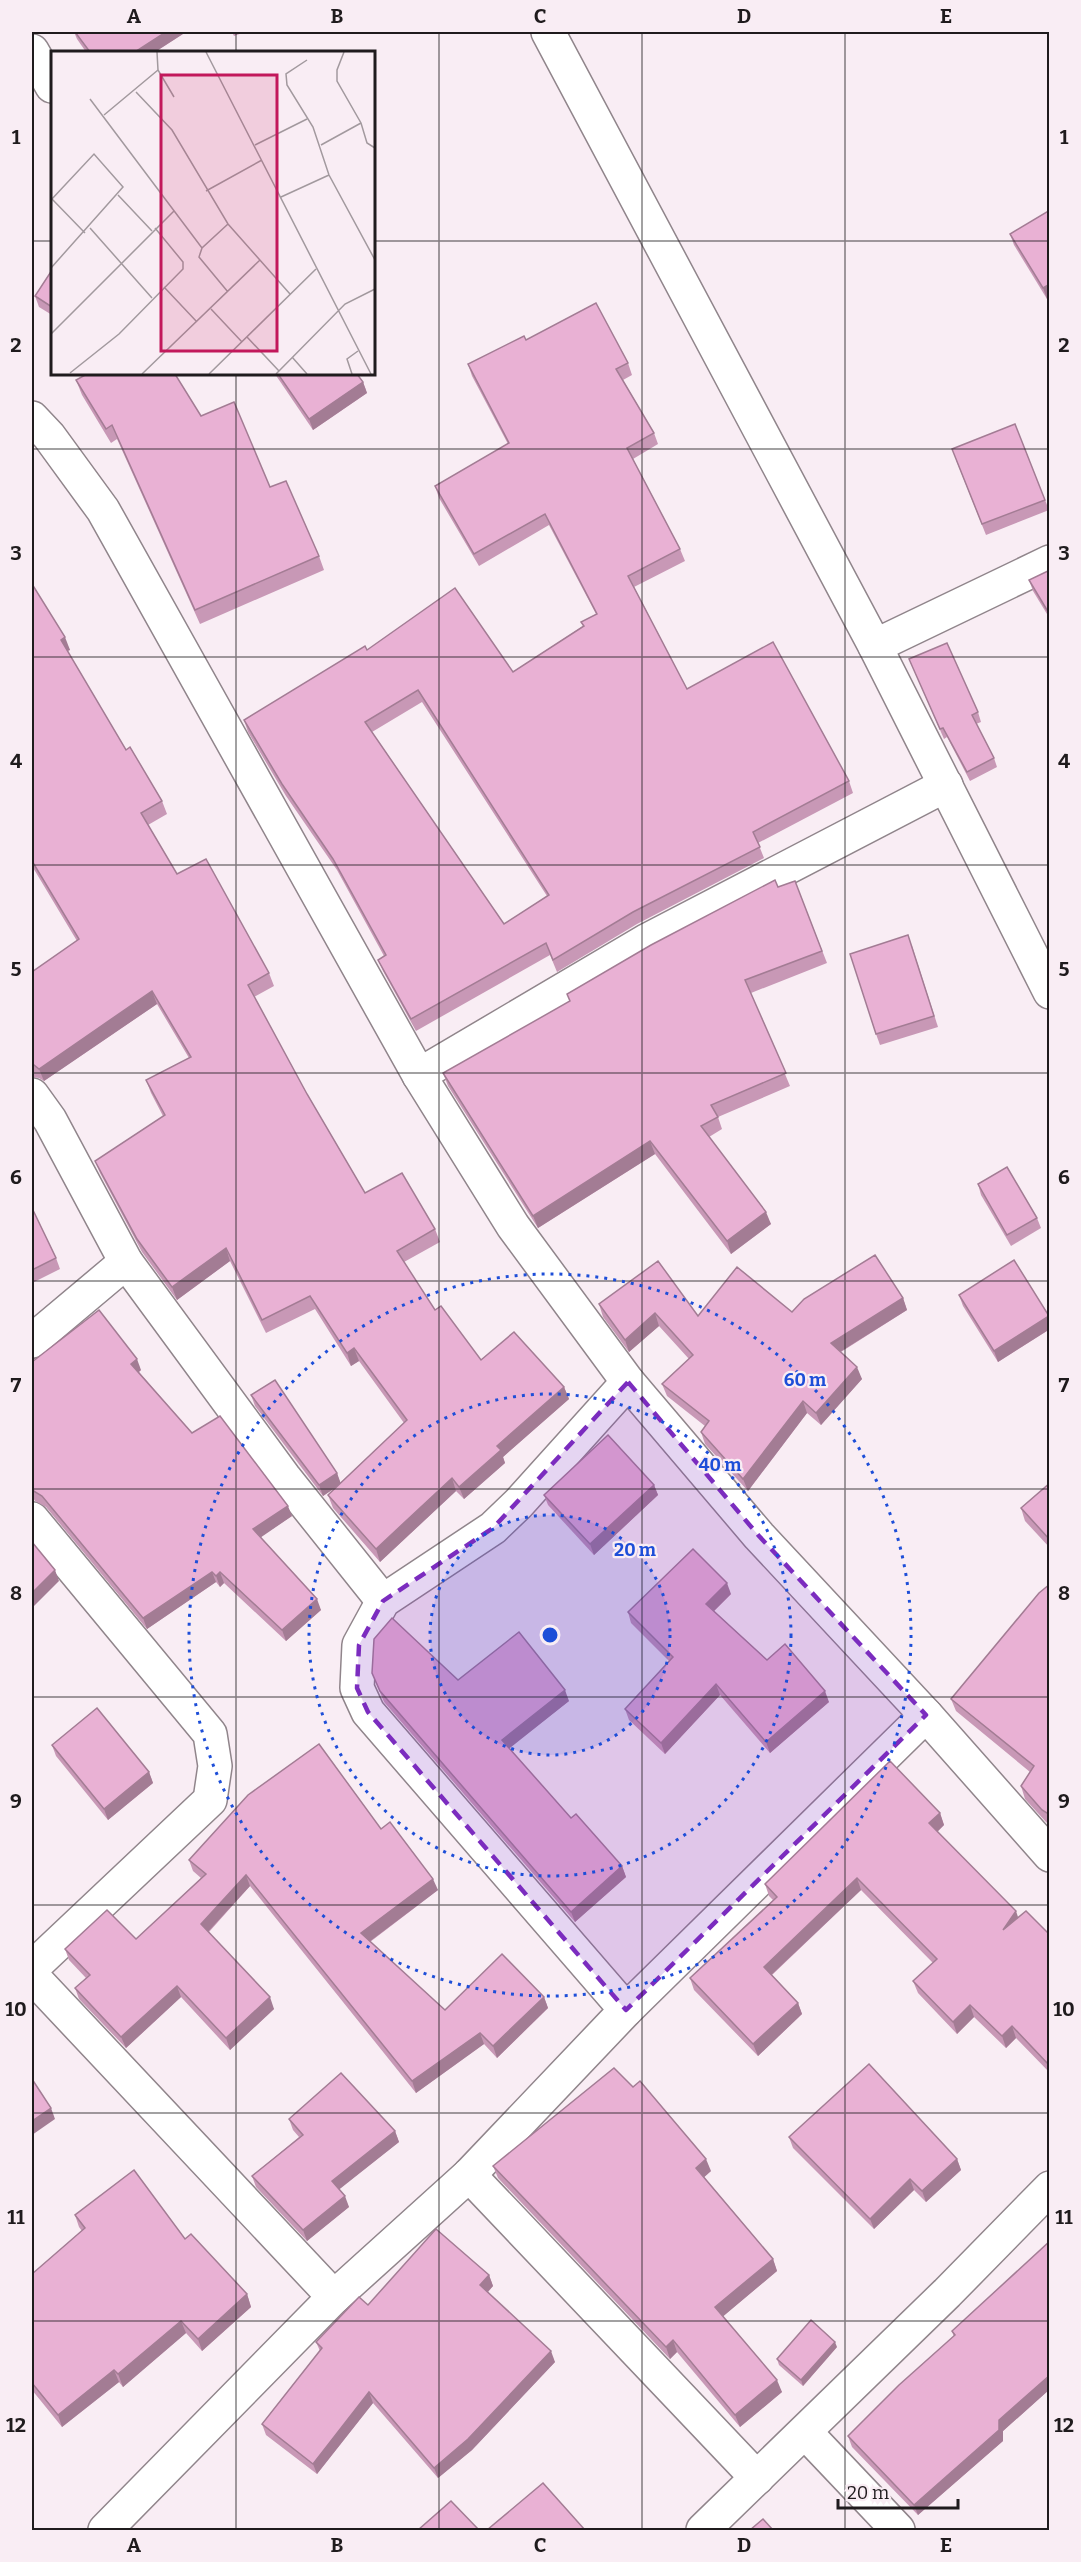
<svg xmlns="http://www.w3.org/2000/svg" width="1081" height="2562" font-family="Bitter,serif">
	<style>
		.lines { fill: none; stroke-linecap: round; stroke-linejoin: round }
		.minor-casing { stroke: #90858b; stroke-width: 36 }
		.minor { stroke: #fff; stroke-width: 33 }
		.wall { fill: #c898b6; fill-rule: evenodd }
		.shaded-wall { fill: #a37c94 }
		.building { fill: #e9b1d4; stroke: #a37c94; stroke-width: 1.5; fill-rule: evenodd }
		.marked { fill: #7b2cbf; fill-opacity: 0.2; stroke: #7b2cbf; stroke-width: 4.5; stroke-dasharray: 12 8; stroke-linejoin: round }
		.grid { fill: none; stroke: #1f1b1d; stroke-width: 1.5; stroke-opacity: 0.55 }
		.ring { fill: none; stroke: #1d4ed8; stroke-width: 3; stroke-dasharray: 3 6 }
		.inset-road { fill: none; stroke: #a2999e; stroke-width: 1.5 }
		.view { fill: #c2185b; fill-opacity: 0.15; stroke: #c2185b; stroke-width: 3 }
		.inset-edge { fill: none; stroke: #1f1b1d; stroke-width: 3 }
		.centre { fill: #1d4ed8; stroke: #f9edf4; stroke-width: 3 }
		.ring-label { font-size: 18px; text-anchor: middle; font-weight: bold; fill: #1d4ed8; stroke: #f9edf4; stroke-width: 4.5; stroke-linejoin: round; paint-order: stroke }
		.neatline { fill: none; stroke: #1f1b1d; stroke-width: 2 }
		.grid-label { font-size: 20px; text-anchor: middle; font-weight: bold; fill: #1f1b1d }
	</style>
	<rect width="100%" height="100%" fill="#f9edf4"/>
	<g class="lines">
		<!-- minor casing -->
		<g class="minor-casing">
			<g id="minor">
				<path d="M548 32 875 646 1050 992"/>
				<path d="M32 51 52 86"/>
				<path d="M32 418 49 436 103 510 419 1075 513 1226 628 1382 759 1536 926 1715 1050 1855"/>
				<path d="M875 646 1050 562"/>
				<path d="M419 1075 646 941 946 785"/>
				<path d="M32 1095 50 1120 126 1262 284 1477 383 1601"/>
				<path d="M32 1341 126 1262"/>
				<path d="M32 1519 210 1734 215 1766 210 1800 32 1968"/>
				<path d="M32 1976 334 2297"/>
				<path d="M626 2010 368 1712 357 1688 359 1645 383 1601 493 1528 519 1503 628 1382"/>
				<path d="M469 2175 757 2478"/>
				<path d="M805 2432 898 2530"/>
				<path d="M105 2530 334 2297 469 2175 626 2010 926 1715"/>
				<path d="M703 2530 947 2293 1050 2188"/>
			</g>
		</g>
		<!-- minor -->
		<use href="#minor" class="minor"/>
	</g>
	<!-- wall -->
	<g class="wall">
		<path d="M74 32H186L155 52H86L77 39Z"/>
		<path d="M232 32H245L234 36Z"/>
		<path d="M1050 210V297L1047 299 1014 245 1010 234Z"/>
		<path d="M52 270V315L39 307 35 296Z"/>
		<path d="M526 340 628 363 632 375 623 380 654 433 658 444 633 459 680 549 685 561 634 587 687 689 849 781 853 793 758 843 764 858 637 924 557 972 550 955 416 1031 383 971 378 960 384 956 337 870 286 796 248 732 244 720 367 650 513 672 583 626 581 622 596 614 549 525 479 566 439 498 435 486 508 444 472 376 468 364ZM422 702 547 896 504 924 372 732Z"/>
		<path d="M275 374H357L363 382 367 393 313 430Z"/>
		<path d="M76 380 201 416 270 487 319 556 324 570 200 624 117 439 111 443 82 395Z"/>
		<path d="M1015 424 1049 510 986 535 956 460Z"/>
		<path d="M1050 570V619L1033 591 1029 580Z"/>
		<path d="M32 584 70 650 67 651 126 750 162 801 167 814 148 825 177 874 269 973 274 986 254 997 307 1094 365 1193 435 1229 440 1242 404 1262 435 1310 481 1360 564 1387 569 1399 503 1457 505 1463 464 1499 456 1491 380 1562 333 1508 328 1495 336 1487 323 1496 255 1406 251 1395 337 1473 340 1483 404 1423 359 1361 351 1366 315 1309 266 1333 230 1261 177 1300 142 1252 100 1173 95 1161 163 1116 151 1093 146 1080 189 1058 157 1004 44 1081 39 1078 32 1077V972L77 941 32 866Z"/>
		<path d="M909 659 978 712 981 722 976 724 994 758 997 767 970 781 947 737 944 739Z"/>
		<path d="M795 881 827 963 751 993 790 1086 718 1117 722 1129 709 1137 771 1224 731 1254 655 1154 538 1228 448 1086 443 1073 778 887Z"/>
		<path d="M912 946 938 1027 880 1045 876 1034Z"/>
		<path d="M978 1184 1037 1218 1041 1228 1011 1246 981 1195Z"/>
		<path d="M32 1208 56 1258 60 1269 32 1283Z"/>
		<path d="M959 1295 1049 1316 1050 1329 998 1362 963 1306Z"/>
		<path d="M903 1298 907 1310 841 1352 862 1379 821 1425 807 1413 748 1491 705 1444 701 1432 705 1426 667 1396 662 1384 689 1359 659 1326 629 1352 603 1317 599 1304 698 1316 792 1312Z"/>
		<path d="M32 1362 141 1370 139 1372 192 1433 292 1516 260 1537 321 1610 286 1641 224 1583 220 1587 216 1582 147 1629 46 1507 35 1501 32 1496Z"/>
		<path d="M1050 1483V1548L1025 1521 1021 1508Z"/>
		<path d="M654 1485 658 1495 594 1555 548 1505 544 1495Z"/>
		<path d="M1050 1584V1825L1046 1822 1025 1799 1021 1786 1030 1772 956 1711 951 1699Z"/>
		<path d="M731 1594 714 1611 767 1660 829 1702 770 1753 720 1695 665 1754 629 1720 625 1709 669 1661 631 1623 628 1612Z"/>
		<path d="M372 1673 458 1680 569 1701 509 1748 571 1818 622 1866 626 1877 575 1922 384 1702Z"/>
		<path d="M52 1745 149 1772 153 1783 108 1820 56 1756Z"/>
		<path d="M940 1813 944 1825 937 1832 1018 1918 1050 1935V2073L1016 2038 1006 2048 974 2017 957 2034 918 1993 913 1981 933 1963 861 1890 772 1975 798 2003 802 2014 758 2056 694 1990 690 1978 773 1900 769 1896 765 1884Z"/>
		<path d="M381 1829 438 1890 370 1942 445 2010 544 1997 548 2008 497 2058 484 2044 416 2093 250 1886 209 1932 274 2009 230 2050 181 1997 126 2048 79 1999 75 1988 86 1978 69 1960 65 1949 136 1939 201 1878 193 1871 189 1860Z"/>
		<path d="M289 2119 395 2131 399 2142 339 2189 349 2207 307 2241 256 2187 252 2176 299 2137 293 2130Z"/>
		<path d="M789 2137 957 2159 961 2170 926 2202 914 2190 874 2229 793 2148Z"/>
		<path d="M493 2166 711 2171 704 2177 773 2259 777 2271 723 2316 782 2392 740 2427 677 2352 670 2359 498 2178Z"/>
		<path d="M75 2215 185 2239 247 2294 251 2307 202 2351 186 2333 123 2387 119 2382 62 2427 32 2390V2274L82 2231 79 2227Z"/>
		<path d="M1050 2241V2389L1003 2431V2441L918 2515 852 2447 848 2436 954 2337 952 2331Z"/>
		<path d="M489 2275 493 2286 488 2292 555 2362 472 2450 438 2478 373 2403 317 2474 266 2435 262 2424 320 2351 316 2342 368 2305Z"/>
		<path d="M837 2347 803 2386 779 2365 777 2359Z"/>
	</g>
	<!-- shaded-wall -->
	<g class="shaded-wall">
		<path d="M166 32H186L155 52H135Z"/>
		<path d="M1050 284V297L1047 299 1043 288Z"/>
		<path d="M363 382 367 393 313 430 309 419Z"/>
		<path d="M65 637 70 650 65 652 61 640Z"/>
		<path d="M152 991 157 1004 44 1081 39 1069Z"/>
		<path d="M650 1141 655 1154 538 1228 533 1216Z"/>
		<path d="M766 1212 771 1224 731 1254 727 1241Z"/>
		<path d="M226 1248 230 1261 177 1300 172 1287Z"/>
		<path d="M903 1298 907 1310 835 1355 831 1343Z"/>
		<path d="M655 1313 659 1326 629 1352 625 1340Z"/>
		<path d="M1049 1316 1050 1329 998 1362 994 1351Z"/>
		<path d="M354 1348 359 1361 351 1366 347 1353Z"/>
		<path d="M137 1359 141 1370 135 1375 131 1364Z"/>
		<path d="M857 1367 862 1379 821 1425 816 1413Z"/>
		<path d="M564 1387 569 1399 503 1457 505 1463 464 1499 459 1487 497 1446Z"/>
		<path d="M803 1401 807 1413 748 1491 743 1479Z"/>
		<path d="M337 1473 341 1484 323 1496 319 1485Z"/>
		<path d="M452 1478 456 1491 380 1562 376 1549Z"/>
		<path d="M654 1485 658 1495 594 1555 590 1544Z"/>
		<path d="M288 1506 292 1516 257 1540 253 1529Z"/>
		<path d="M55 1570 59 1581 32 1608V1593Z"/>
		<path d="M212 1572 216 1582 147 1629 143 1618Z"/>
		<path d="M220 1572 224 1583 220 1587 216 1576Z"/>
		<path d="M727 1583 731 1594 710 1615 706 1604Z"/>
		<path d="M317 1599 321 1610 286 1641 282 1630Z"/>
		<path d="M716 1684 720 1695 665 1754 661 1743Z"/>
		<path d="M565 1690 569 1701 506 1751 502 1740Z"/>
		<path d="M825 1691 829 1702 770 1753 766 1742Z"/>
		<path d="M149 1772 153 1783 108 1820 104 1809Z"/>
		<path d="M940 1813 944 1825 934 1835 929 1823Z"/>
		<path d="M622 1866 626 1877 575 1922 571 1912Z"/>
		<path d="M246 1875 250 1886 205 1935 201 1924Z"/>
		<path d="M857 1878 861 1890 768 1978 764 1967Z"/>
		<path d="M433 1879 438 1890 365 1945 361 1933Z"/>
		<path d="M1016 1911 1020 1923 1003 1930Z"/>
		<path d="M177 1986 181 1997 126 2048 121 2037Z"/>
		<path d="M270 1997 274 2009 230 2050 226 2038Z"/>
		<path d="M544 1997 548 2008 497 2058 493 2046Z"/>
		<path d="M798 2003 802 2014 758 2056 753 2044Z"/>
		<path d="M970 2005 974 2017 957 2034 953 2022Z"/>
		<path d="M1012 2026 1016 2038 1006 2048 1002 2036Z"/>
		<path d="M480 2033 484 2044 416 2093 412 2081Z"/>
		<path d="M51 2108 55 2119 32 2135V2121Z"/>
		<path d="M395 2131 399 2142 336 2192 332 2181Z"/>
		<path d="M706 2159 711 2171 701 2180 696 2168Z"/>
		<path d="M957 2159 961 2170 926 2202 922 2191Z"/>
		<path d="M910 2179 914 2190 874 2229 870 2219Z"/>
		<path d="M345 2196 349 2207 307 2241 303 2230Z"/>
		<path d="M773 2259 777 2271 720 2319 715 2307Z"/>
		<path d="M489 2275 493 2286 484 2296 480 2285Z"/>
		<path d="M247 2294 251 2307 202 2351 198 2339Z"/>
		<path d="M181 2321 186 2333 123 2387 118 2374Z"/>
		<path d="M673 2340 677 2352 670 2359 666 2347Z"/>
		<path d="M835 2342 837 2347 803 2386 801 2380Z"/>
		<path d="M551 2351 555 2362 472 2450 438 2478 434 2468Z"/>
		<path d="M114 2370 119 2382 62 2427 58 2415Z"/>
		<path d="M1050 2375V2389L1003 2431V2441L918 2515 914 2505 999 2420Z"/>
		<path d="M777 2380 782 2392 740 2427 735 2415Z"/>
		<path d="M369 2392 373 2403 317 2474 313 2464Z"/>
	</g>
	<!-- building -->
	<g class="building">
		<path d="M75 32H166L135 52H90Z"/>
		<path d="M1050 210V284L1043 288 1010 234Z"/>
		<path d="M52 270V307L35 296Z"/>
		<path d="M596 303 628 363 616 369 654 433 627 448 680 549 628 576 687 689 773 642 849 781 753 832 760 847 633 912 553 960 546 943 411 1019 378 960 386 955 333 859 282 784 244 720 365 646 367 650 455 588 513 672 584 626 581 622 597 614 545 514 474 554 435 486 509 443 468 364 524 336 526 340ZM418 690 549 895 504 924 365 722Z"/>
		<path d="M87 374H175L201 416 234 402 270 487 286 481 319 556 195 610 112 425 106 429 76 380Z"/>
		<path d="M278 374H357L363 382 309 419Z"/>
		<path d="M1015 424 1045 500 982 524 952 449Z"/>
		<path d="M1050 570V615L1029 580Z"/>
		<path d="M32 584 65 637 61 640 126 750 130 747 162 801 141 813 177 874 206 859 269 973 248 985 307 1094 365 1193 402 1173 435 1229 397 1251 435 1310 441 1306 481 1360 514 1332 564 1387 497 1446 501 1450 459 1487 452 1478 376 1549 328 1495 407 1420 354 1348 347 1353 310 1296 262 1320 226 1248 172 1287 137 1239 95 1161 165 1115 146 1080 191 1057 152 991 39 1069 34 1065H32V972L79 939 32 861Z"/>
		<path d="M947 643 978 712 972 715 994 758 967 772 943 728 940 729 909 659Z"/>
		<path d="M775 880 778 887 795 881 822 951 745 980 786 1073 711 1105 718 1117 701 1126 766 1212 727 1241 650 1141 533 1216 443 1073 570 1001 567 994 651 945Z"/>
		<path d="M908 935 934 1016 876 1034 850 954Z"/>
		<path d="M1007 1167 1037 1218 1007 1235 978 1184Z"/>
		<path d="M32 1208 56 1258 32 1270Z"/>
		<path d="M875 1255 903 1298 831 1343 857 1367 816 1413 803 1401 743 1479 701 1432 709 1421 662 1384 693 1355 655 1313 625 1340 599 1304 658 1261 698 1316 737 1267 792 1312 804 1299Z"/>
		<path d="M1014 1260 1049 1316 994 1351 959 1295Z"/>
		<path d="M99 1310 137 1359 131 1364 192 1433 220 1416 288 1506 253 1529 317 1599 282 1630 220 1572 216 1576 212 1572 143 1618 42 1496 32 1490V1362Z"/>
		<path d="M275 1380 337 1473 319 1485 251 1395Z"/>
		<path d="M608 1435 654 1485 590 1544 544 1495Z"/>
		<path d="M1050 1483V1540L1021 1508Z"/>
		<path d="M32 1542 55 1570 32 1593Z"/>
		<path d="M693 1549 727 1583 706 1604 767 1660 785 1644 825 1691 766 1742 716 1684 661 1743 625 1709 673 1657 628 1612Z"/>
		<path d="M1050 1584V1815L1042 1810 1021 1786 1034 1766 951 1699 1039 1593Z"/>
		<path d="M392 1618 458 1680 519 1632 565 1690 502 1740 571 1818 576 1814 622 1866 571 1912 380 1691 372 1673 374 1639Z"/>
		<path d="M97 1708 149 1772 104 1809 52 1745Z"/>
		<path d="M319 1744 381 1829 390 1822 433 1879 361 1933 445 2010 502 1954 544 1997 493 2046 480 2033 412 2081 246 1875 201 1924 270 1997 226 2038 177 1986 121 2037 75 1988 90 1975 65 1949 107 1910 136 1939 206 1874 189 1860 248 1795Z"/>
		<path d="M890 1761 940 1813 929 1823 1016 1911 1003 1930 1026 1911 1050 1935V2066L1012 2026 1002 2036 970 2005 953 2022 913 1981 937 1959 857 1878 764 1967 798 2003 753 2044 690 1978 777 1897 765 1884Z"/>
		<path d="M869 2064 957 2159 922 2191 910 2179 870 2219 789 2137Z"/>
		<path d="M614 2068 633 2087 640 2081 706 2159 696 2168 773 2259 715 2307 777 2380 735 2415 673 2340 666 2347 493 2166Z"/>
		<path d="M341 2073 395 2131 332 2181 345 2196 303 2230 252 2176 303 2135 289 2119Z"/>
		<path d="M32 2079 51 2108 32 2121Z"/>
		<path d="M134 2170 185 2239 191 2234 247 2294 198 2339 181 2321 118 2374 114 2370 58 2415 32 2383V2274L85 2228 75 2215Z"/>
		<path d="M436 2229 489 2275 480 2285 551 2351 468 2439 434 2468 369 2392 313 2464 262 2424 322 2348 316 2342 359 2297 368 2305Z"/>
		<path d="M1050 2241V2375L999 2420V2430L914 2505 848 2436 899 2385 955 2335 952 2331Z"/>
		<path d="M811 2320 835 2342 801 2380 777 2359Z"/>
		<path d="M543 2483 585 2530H487Z"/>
		<path d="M451 2501 479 2530H418Z"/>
		<path d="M763 2519 773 2530H750Z"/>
	</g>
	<!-- marked area -->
	<path class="marked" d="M628 1382 759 1536 926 1715 626 2010 368 1712 357 1688 359 1645 383 1601 493 1528Z"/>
	<!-- grid -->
	<path class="grid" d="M236 32V52M439 32V2530M642 32V2530M845 32V2530M32 241H52M374 241H1050M236 374V2530M32 449H1050M32 657H1050M32 865H1050M32 1073H1050M32 1281H1050M32 1489H1050M32 1697H1050M32 1905H1050M32 2113H1050M32 2321H1050"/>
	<!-- distance rings -->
	<circle cx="550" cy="1635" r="120" fill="#1d4ed8" fill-opacity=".12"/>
	<g class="ring">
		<circle cx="550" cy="1635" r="120"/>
		<circle cx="550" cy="1635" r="241"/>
		<circle cx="550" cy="1635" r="361"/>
	</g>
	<!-- overview -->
	<g transform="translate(51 51)">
		<rect width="324" height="324" fill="#f9edf4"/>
		<path class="inset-road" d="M106 1 107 19 123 46M155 1 320 323M293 1 286 19V30L310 72 316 92 324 97M256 9 235 23 236 34 262 76 278 124 324 209M85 41 121 79 177 173 239 243M39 48 151 197M53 64 107 19M204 94 256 68M270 94 310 72M155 140 211 109M67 144 101 180M230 146 278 124M1 148 34 182M0 149 43 103 72 136 0 217M39 177 101 247M113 236 146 271M177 241 148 206 151 197 177 173M160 258 191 291M0 283 123 160M196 286 228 320M241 306 256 323M19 322 68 283 132 218V211L104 177M91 323 209 209M158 323 265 218M225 323 294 253 324 238M301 323 296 308 307 300"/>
		<path class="view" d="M110 24H226V300H110Z"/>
		<rect width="324" height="324" class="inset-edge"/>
	</g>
	<circle cx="550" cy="1635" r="9" class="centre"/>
	<g class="ring-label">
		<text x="805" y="1386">60 m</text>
		<text x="720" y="1471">40 m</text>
		<text x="635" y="1556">20 m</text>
	</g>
	<!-- border -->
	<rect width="1081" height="2562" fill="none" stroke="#f9edf4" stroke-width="66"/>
	<!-- scale -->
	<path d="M838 2499v9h120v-9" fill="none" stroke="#1f1b1d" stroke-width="3"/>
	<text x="847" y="2499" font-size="18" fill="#1f1b1d" stroke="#f9edf4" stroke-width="4.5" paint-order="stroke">20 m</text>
	<rect x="33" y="33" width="1015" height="2496" class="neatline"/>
	<g class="grid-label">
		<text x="134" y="23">A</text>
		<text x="337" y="23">B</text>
		<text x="540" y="23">C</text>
		<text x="744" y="23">D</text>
		<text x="946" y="23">E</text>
		<text x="16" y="144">1</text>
		<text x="1064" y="144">1</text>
		<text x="16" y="352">2</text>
		<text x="1064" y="352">2</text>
		<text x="16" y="560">3</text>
		<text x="1064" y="560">3</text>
		<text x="16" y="768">4</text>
		<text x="1064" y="768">4</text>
		<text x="16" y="976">5</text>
		<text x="1064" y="976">5</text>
		<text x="16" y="1184">6</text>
		<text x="1064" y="1184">6</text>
		<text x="16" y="1392">7</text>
		<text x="1064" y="1392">7</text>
		<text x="16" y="1600">8</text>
		<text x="1064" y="1600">8</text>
		<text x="16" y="1808">9</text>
		<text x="1064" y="1808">9</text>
		<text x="16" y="2016">10</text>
		<text x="1064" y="2016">10</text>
		<text x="16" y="2224">11</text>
		<text x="1064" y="2224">11</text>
		<text x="16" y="2432">12</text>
		<text x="1064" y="2432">12</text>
		<text x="134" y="2552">A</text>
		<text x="337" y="2552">B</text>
		<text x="540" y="2552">C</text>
		<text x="744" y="2552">D</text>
		<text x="946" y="2552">E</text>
	</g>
</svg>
